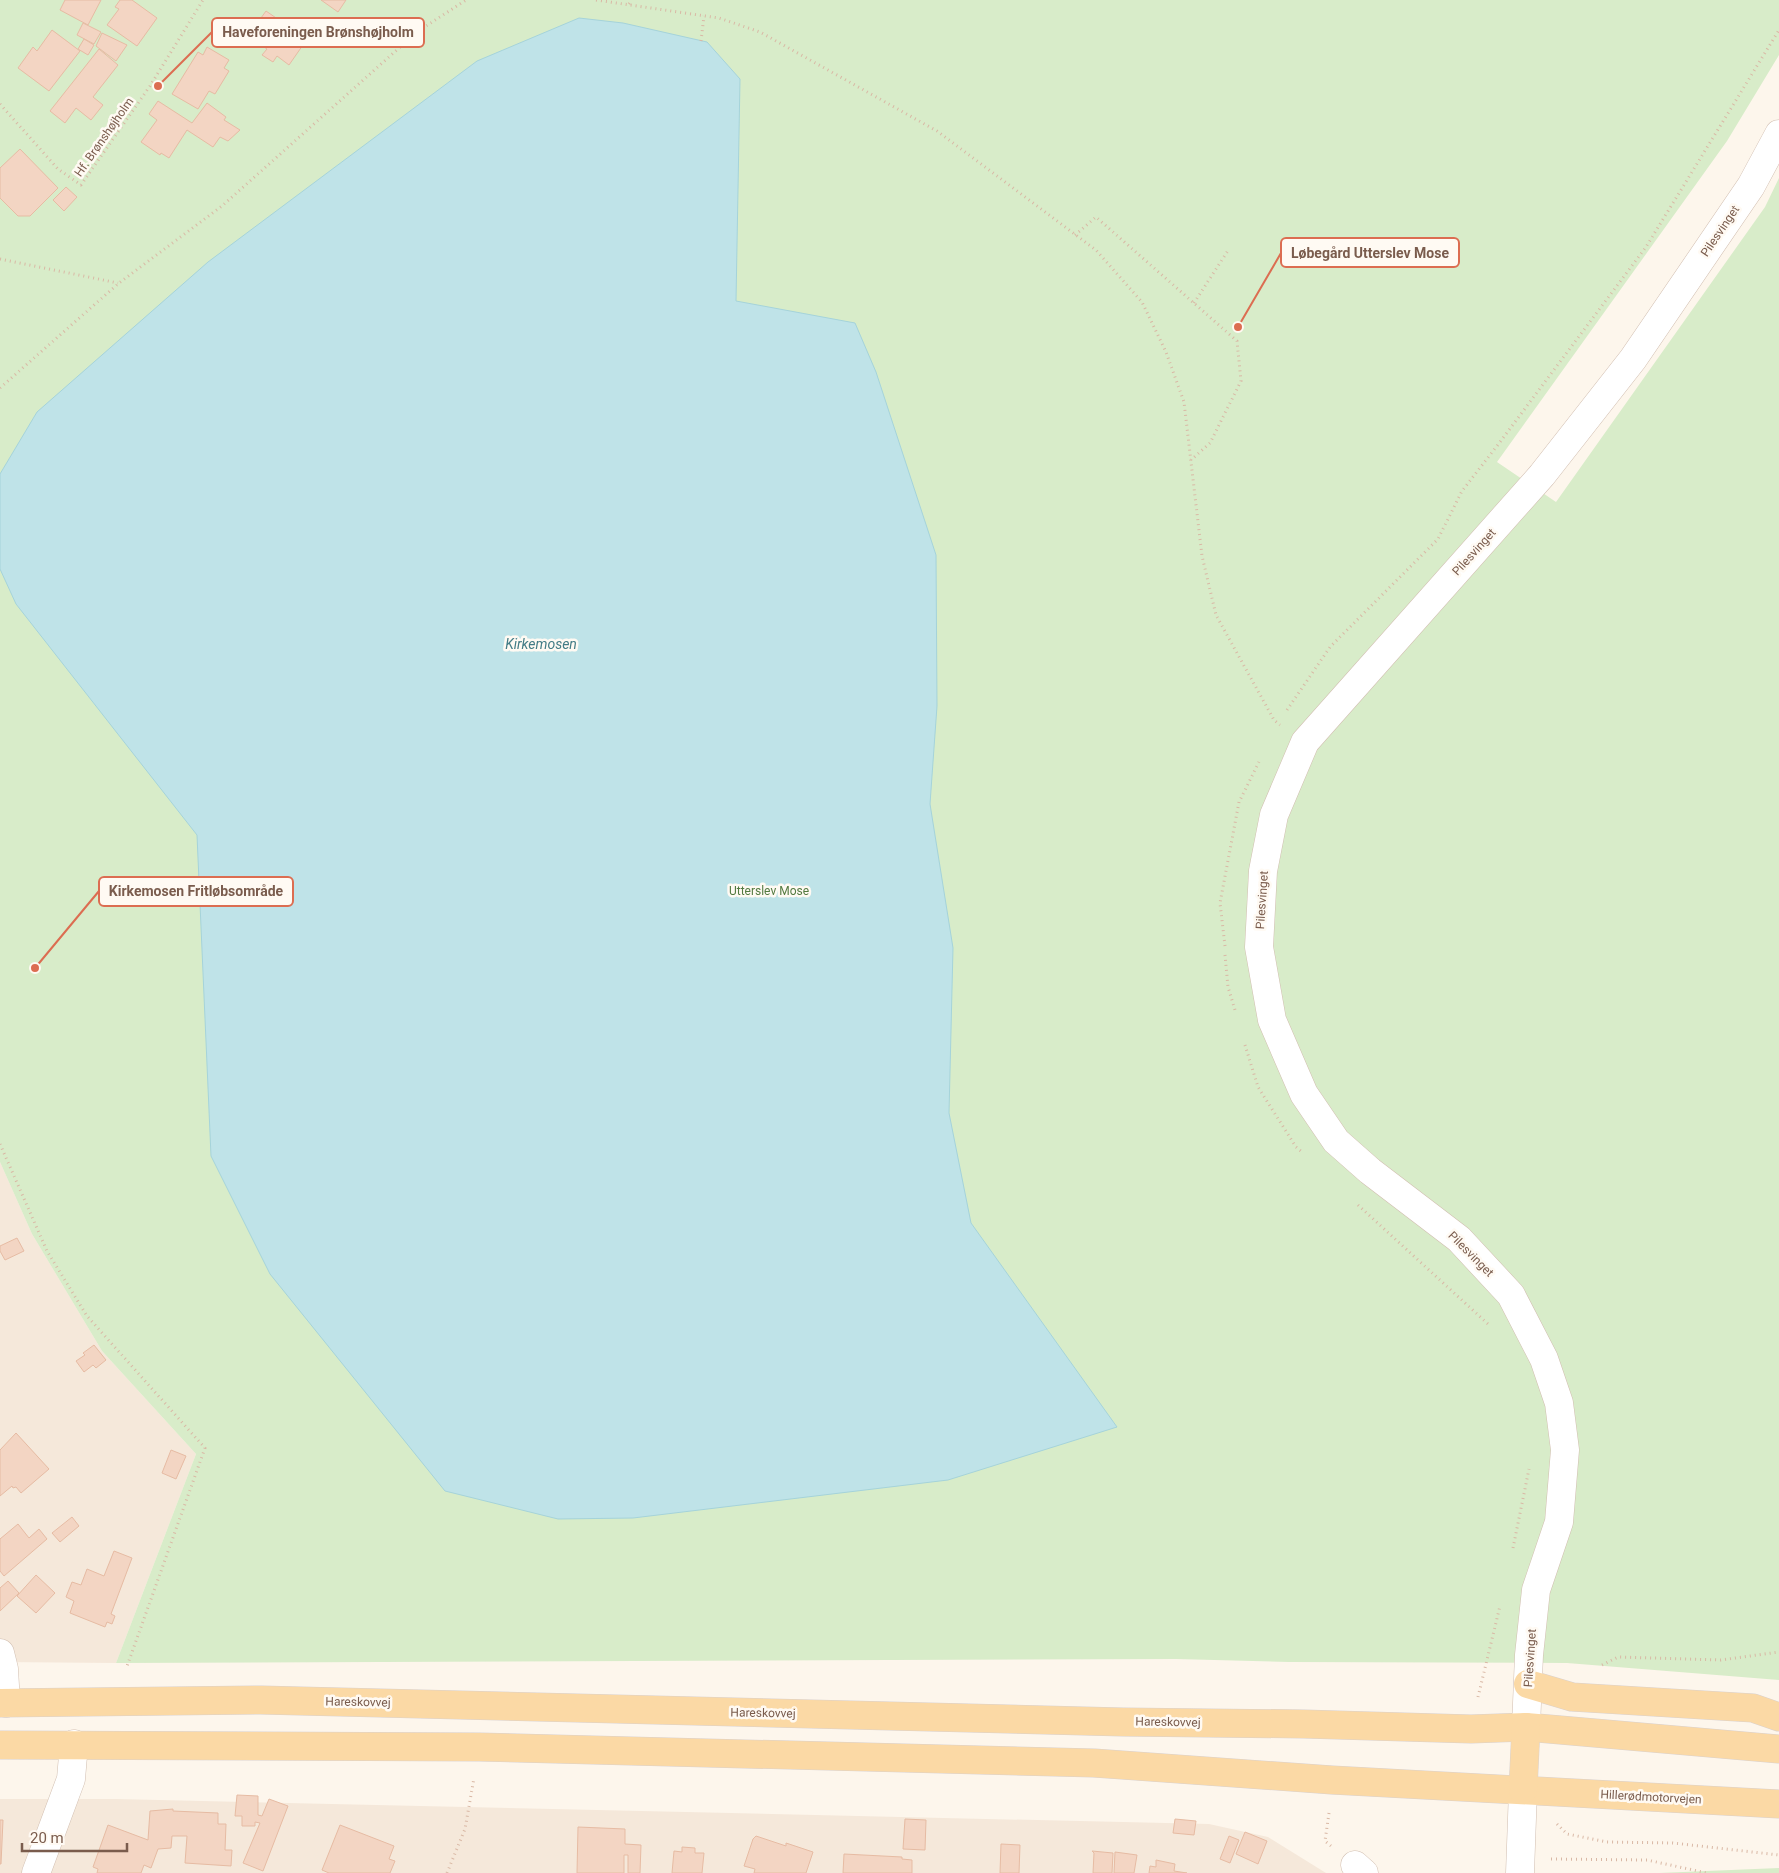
<svg xmlns="http://www.w3.org/2000/svg" width="1779" height="1873" font-family="Roboto,sans-serif">
	<style>
		.residential { fill: #f5e8da }
		.green { fill: #d8ecc9 }
		.water { fill: #bfe3e8; stroke: #a5d3da }
		.building { fill: #f3d5c3; stroke: #e6bba3 }
		.lines { fill: none; stroke-linecap: round; stroke-linejoin: round }
		.minor-casing { stroke: #d1beb0; stroke-width: 29 }
		.primary-casing { stroke: #dad1cd; stroke-width: 29 }
		.path { stroke: #d9b8a5; stroke-width: 3; stroke-dasharray: 1 4; stroke-linecap: butt }
		.minor { stroke: #fff; stroke-width: 28 }
		.primary { stroke: #fbd9a5; stroke-width: 28 }
		.labels { text-anchor: middle; stroke-width: 5; stroke-linejoin: round; paint-order: stroke }
		.street-label { font-size: 12px; fill: #7a5c4d; stroke: #fffaf3 }
		.park-label { font-size: 12px; fill: #537a41; stroke: #fffaf3 }
		.water-label { font-size: 14px; font-style: italic; fill: #437c86; stroke: #fffaf3 }
		.leader { fill: none; stroke: #dc6d51; stroke-width: 2 }
		.callout-dot { fill: #dc6d51; stroke: #fffaf3; stroke-width: 2 }
		.callout { fill: #fffaf3; stroke: #dc6d51; stroke-width: 2 }
		.callout-label { font-size: 14px; text-anchor: middle; font-weight: bold; fill: #7a5c4d }
	</style>
	<rect width="100%" height="100%" fill="#fdf6ec"/>
	<!-- residential -->
	<g class="residential">
		<path d="M0 1162 32 1234 102 1351 196 1454 116 1663 0 1662Z"/>
		<path d="M0 1799H116L1209 1824 1268 1837 1326 1873H0Z"/>
	</g>
	<!-- green -->
	<g class="green">
		<path d="M0 0H1779V55L1727 141 1497 462 1556 502 1765 207 1779 178V1680L1567 1663 1289 1662 1176 1659 116 1663 196 1454 102 1351 32 1234 0 1162Z"/>
		<path d="M1779 1868V1873H1659Z"/>
	</g>
	<!-- water -->
	<path class="water" d="M579 18 623 23 707 42 740 79 736 301 855 323 876 372 936 555 937 706 930 804 953 948 949 1113 971 1223 1117 1427 948 1480 633 1518 558 1519 445 1491 270 1274 211 1156 197 835 16 604 0 569V474L37 412 208 262 477 61Z"/>
	<!-- building -->
	<g class="building">
		<path d="M65 0H101L88 25 60 10Z"/>
		<path d="M120 0H132L157 18 137 46 107 25 119 9 115 7Z"/>
		<path d="M321 0H346L338 12Z"/>
		<path d="M266 11 295 31 292 34 305 42 289 65 277 56 273 62 262 55 267 49 248 36Z"/>
		<path d="M83 23 101 32 94 44 77 35Z"/>
		<path d="M52 30 80 51 49 91 18 68 33 47 37 51Z"/>
		<path d="M102 33 127 45 116 61 96 46Z"/>
		<path d="M84 39 94 45 88 55 78 49Z"/>
		<path d="M207 47 229 60 224 68 229 71 215 94 209 91 198 109 172 94 198 52 203 55Z"/>
		<path d="M99 49 118 65 93 97 103 105 91 120 76 108 65 123 50 111Z"/>
		<path d="M158 101 192 123 207 103 226 117 224 120 240 130 228 141 220 137 213 147 187 130 169 158 161 153 160 155 141 142 157 120 149 114Z"/>
		<path d="M20 149 58 188 30 216H18L0 198V168Z"/>
		<path d="M66 187 77 197 64 211 53 200Z"/>
		<path d="M17 1238 24 1251 5 1260 0 1251V1246Z"/>
		<path d="M94 1345 106 1360 96 1368 93 1365 84 1372 76 1361 85 1355 83 1353Z"/>
		<path d="M16 1433 49 1469 21 1493 16 1487 13 1488 12 1486 0 1496V1450Z"/>
		<path d="M171 1450 186 1456 176 1479 162 1473Z"/>
		<path d="M72 1517 79 1526 60 1542 52 1533Z"/>
		<path d="M18 1524 29 1538 39 1529 47 1539 4 1576 0 1571V1539Z"/>
		<path d="M114 1551 132 1558 111 1614 115 1616 112 1624 107 1622 105 1627 70 1613 74 1601 66 1597 72 1582 81 1585 87 1569 104 1576Z"/>
		<path d="M36 1575 55 1593 36 1613 17 1596Z"/>
		<path d="M8 1581 19 1593 0 1611V1588Z"/>
		<path d="M237 1795 258 1796V1815L262 1816 269 1799 288 1806 263 1871 243 1863 260 1823 255 1822V1826H242V1816H235Z"/>
		<path d="M173 1809V1811L218 1813V1824H226L225 1850H232L231 1866 185 1863 187 1836H172L171 1848 158 1849 151 1868 144 1865 141 1873H97L98 1869 93 1867 108 1825 148 1840 150 1811Z"/>
		<path d="M905 1819 926 1820 925 1850 903 1849Z"/>
		<path d="M1175 1819 1196 1821 1194 1835 1173 1833Z"/>
		<path d="M0 1820H3L1 1864H0Z"/>
		<path d="M340 1825 394 1846 389 1859 395 1861 390 1873H329L322 1870Z"/>
		<path d="M578 1827 625 1829V1844L641 1845 640 1873H628V1855H624V1873H577Z"/>
		<path d="M1245 1832 1267 1841 1258 1864 1236 1854Z"/>
		<path d="M756 1836 786 1846V1843L813 1852 806 1873H754L755 1869 744 1866 753 1839Z"/>
		<path d="M1229 1836 1239 1840 1230 1863 1220 1859Z"/>
		<path d="M1001 1844 1020 1845 1019 1873H1000Z"/>
		<path d="M682 1847 695 1848V1853H704L702 1873H672L674 1851 682 1852Z"/>
		<path d="M1092 1851 1113 1853 1112 1873H1093L1094 1853Z"/>
		<path d="M1115 1852 1137 1855 1134 1873H1114Z"/>
		<path d="M844 1854 902 1857V1859L912 1860V1873H843Z"/>
		<path d="M1156 1860 1175 1864 1174 1871 1187 1873H1149L1150 1866 1156 1867Z"/>
	</g>
	<g class="lines">
		<!-- minor casing -->
		<g class="minor-casing">
			<g id="minor">
				<path d="M0 1653 4 1669 6 1703"/>
				<path d="M1526 1727 1529 1655 1536 1590 1559 1522 1565 1450 1559 1403 1544 1359 1511 1295 1459 1239 1370 1171 1336 1141 1304 1094 1272 1020 1259 947 1263 871 1274 815 1305 742 1542 475 1633 359 1751 186 1779 134"/>
				<path d="M1355 1865 1364 1873"/>
				<path d="M36 1873 71 1779 74 1744"/>
				<path d="M1520 1873 1523 1790"/>
			</g>
		</g>
		<!-- primary casing -->
		<g class="primary-casing">
			<g id="primary">
				<path d="M1528 1684 1572 1697 1753 1708 1779 1717"/>
				<path d="M0 1703 261 1700 1123 1722 1304 1724 1471 1729 1526 1727 1779 1749"/>
				<path d="M0 1745 479 1747 1094 1763 1332 1780 1779 1804"/>
				<path d="M1523 1790 1526 1727"/>
			</g>
		</g>
		<!-- path -->
		<g class="path">
			<path d="M596 0 719 18 760 32 937 131 1096 250 1142 302 1166 352 1184 402 1202 556 1216 615 1274 720 1280 725"/>
			<path d="M629 4 632 0"/>
			<path d="M701 41 704 16"/>
			<path d="M0 104 58 169 81 185 150 86 203 0"/>
			<path d="M1075 235 1096 217 1237 341 1241 381 1210 443 1191 460"/>
			<path d="M0 259 118 283"/>
			<path d="M1194 303 1229 249"/>
			<path d="M0 388 119 283 222 206 417 32 466 0"/>
			<path d="M1287 710 1330 647 1438 539 1462 491 1497 446 1646 247 1779 30"/>
			<path d="M1225 946 1220 903 1239 802 1259 762"/>
			<path d="M1225 955 1228 987 1235 1010"/>
			<path d="M1245 1045 1258 1087 1296 1147 1303 1153"/>
			<path d="M0 1144 47 1251 87 1316 205 1448 126 1669"/>
			<path d="M1358 1205 1488 1324"/>
			<path d="M1513 1548 1529 1469"/>
			<path d="M1602 1665 1618 1657 1721 1660 1779 1652"/>
			<path d="M1478 1697 1500 1606"/>
			<path d="M1329 1813 1325 1841 1331 1846"/>
			<path d="M1557 1824 1567 1834 1607 1842 1673 1843 1779 1855"/>
			<path d="M1551 1859 1647 1860 1707 1873"/>
			<path d="M447 1873 465 1829 474 1778"/>
		</g>
		<!-- minor -->
		<use href="#minor" class="minor"/>
		<!-- primary -->
		<use href="#primary" class="primary"/>
	</g>
	<g class="labels">
		<!-- street labels -->
		<g class="street-label">
			<text transform="translate(104 137) rotate(-55)" y="4">Hf. Brønshøjholm</text>
			<text transform="translate(1720 231) rotate(-56)" y="4">Pilesvinget</text>
			<text transform="translate(1474 552) rotate(-48)" y="4">Pilesvinget</text>
			<text transform="translate(1262 900) rotate(-86)" y="4">Pilesvinget</text>
			<text transform="translate(1471 1254) rotate(45)" y="4">Pilesvinget</text>
			<text transform="translate(1530 1658) rotate(-86)" y="4">Pilesvinget</text>
			<text transform="translate(358 1702) rotate(1)" y="4">Hareskovvej</text>
			<text transform="translate(763 1713) rotate(1)" y="4">Hareskovvej</text>
			<text transform="translate(1168 1722) rotate(1)" y="4">Hareskovvej</text>
			<text transform="translate(1651 1797) rotate(3)" y="4">Hillerødmotorvejen</text>
		</g>
		<!-- park labels -->
		<g class="park-label">
			<text x="769" y="895">Utterslev Mose</text>
		</g>
		<!-- water labels -->
		<g class="water-label">
			<text x="541" y="649">Kirkemosen</text>
		</g>
	</g>
	<!-- callouts -->
	<path class="leader" d="M158 86L212 32M1238 327L1281 253M35 968L99 891"/>
	<g class="callout-dot">
		<circle cx="158" cy="86" r="5"/>
		<circle cx="1238" cy="327" r="5"/>
		<circle cx="35" cy="968" r="5"/>
	</g>
	<g class="callout">
		<rect x="212" y="18" width="212" height="29" rx="5"/>
		<rect x="1281" y="238" width="178" height="29" rx="5"/>
		<rect x="99" y="877" width="194" height="29" rx="5"/>
	</g>
	<g class="callout-label">
		<text x="318" y="37">Haveforeningen Brønshøjholm</text>
		<text x="1370" y="258">Løbegård Utterslev Mose</text>
		<text x="196" y="896">Kirkemosen Fritløbsområde</text>
	</g>
	<!-- scale -->
	<path d="M22 1843v8h105v-8" fill="none" stroke="#7a5c4d" stroke-width="2.5"/>
	<text x="30" y="1843" font-size="15" fill="#7a5c4d" stroke="#fffaf3" stroke-width="4" paint-order="stroke">20 m</text>
</svg>
